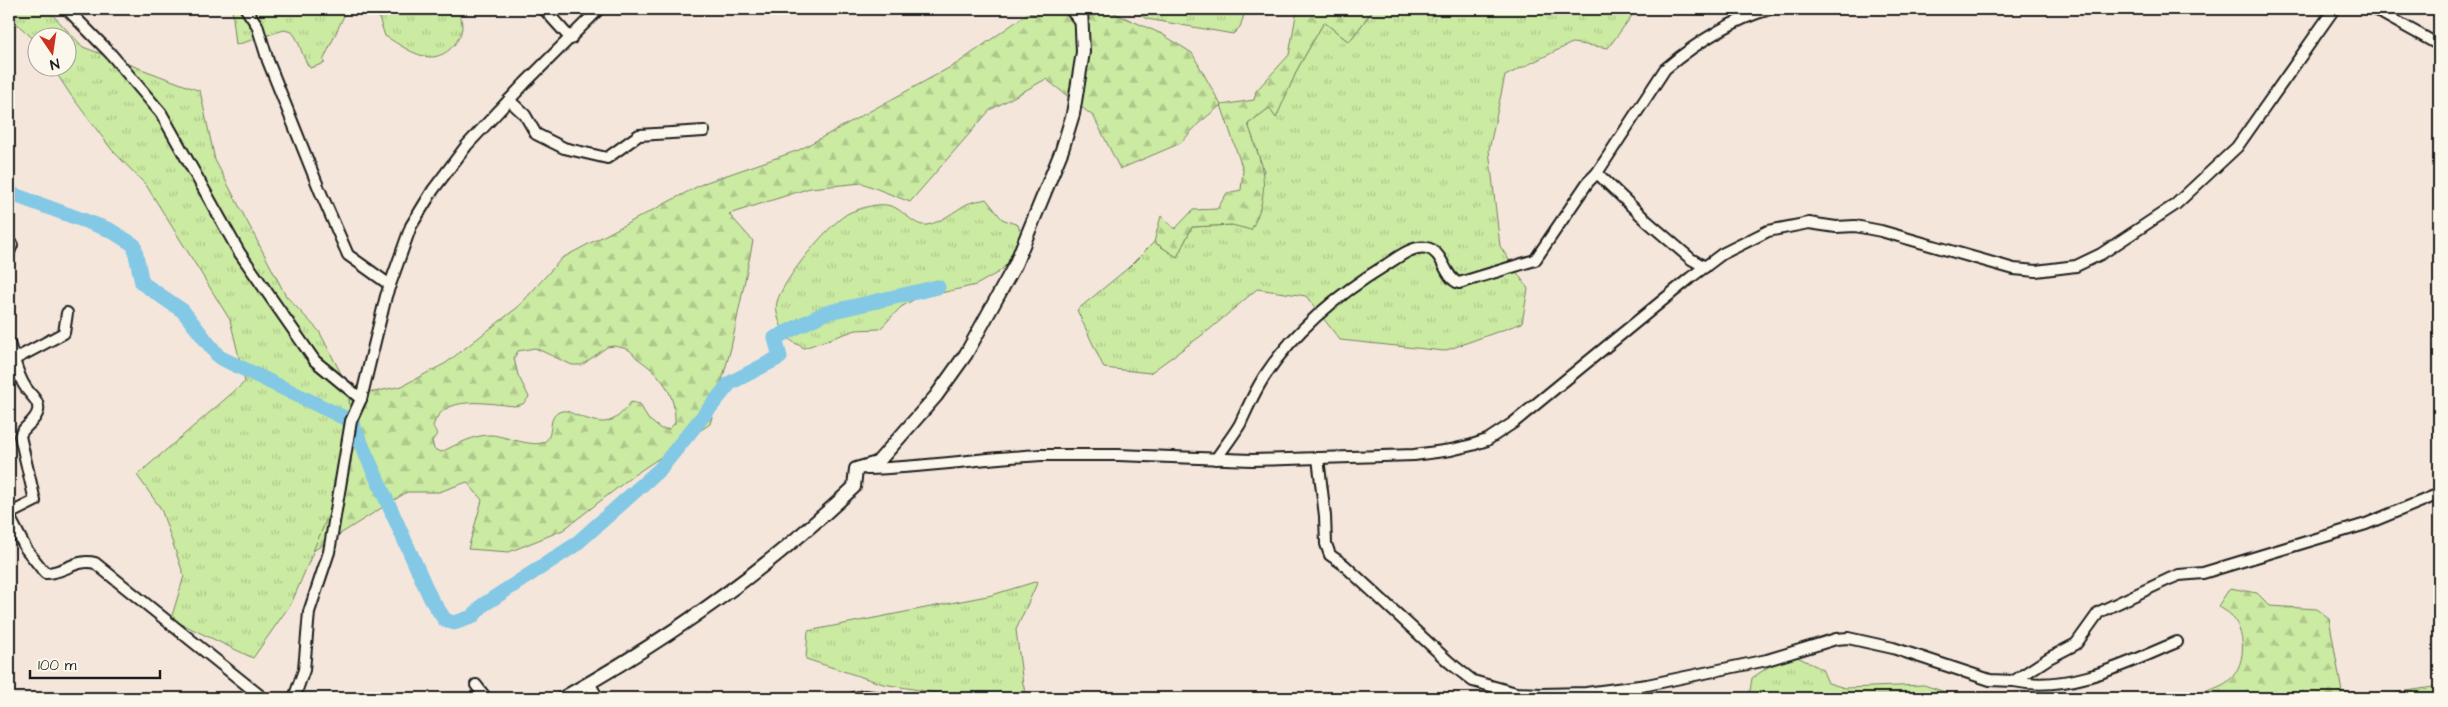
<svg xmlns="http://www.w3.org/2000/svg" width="2448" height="707" font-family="'Architects Daughter',sans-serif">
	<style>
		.grass { fill: url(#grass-tufts); stroke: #74835f }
		.forest { fill: url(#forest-firs); stroke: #74835f; fill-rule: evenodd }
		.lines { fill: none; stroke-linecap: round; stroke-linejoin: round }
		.river { stroke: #83c8e4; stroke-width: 15 }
		.minor-casing { stroke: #1c1c1c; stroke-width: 14 }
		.major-casing { stroke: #1c1c1c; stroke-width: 16 }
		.minor { stroke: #fbf7ec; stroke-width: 10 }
		.major { stroke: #fbf7ec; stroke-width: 12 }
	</style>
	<defs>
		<pattern id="grass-tufts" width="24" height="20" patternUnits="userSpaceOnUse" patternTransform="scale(1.25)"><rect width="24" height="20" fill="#cbeaa2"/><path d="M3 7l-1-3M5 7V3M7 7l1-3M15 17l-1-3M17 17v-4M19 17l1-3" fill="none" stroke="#aec88b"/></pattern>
		<pattern id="forest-firs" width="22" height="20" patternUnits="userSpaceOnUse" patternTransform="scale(1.25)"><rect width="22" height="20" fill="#cbeaa2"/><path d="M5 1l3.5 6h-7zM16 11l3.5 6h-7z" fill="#aec88b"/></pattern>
	</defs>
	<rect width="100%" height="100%" fill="#f5e6dc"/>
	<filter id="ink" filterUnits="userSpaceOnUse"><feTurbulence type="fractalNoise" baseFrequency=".02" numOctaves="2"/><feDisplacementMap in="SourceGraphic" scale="10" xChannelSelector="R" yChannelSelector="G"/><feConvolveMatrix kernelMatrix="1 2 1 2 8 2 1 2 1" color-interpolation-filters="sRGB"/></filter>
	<g filter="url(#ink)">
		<!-- grass -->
		<g class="grass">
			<path d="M9 9H47L83 47 200 91 215 160 286 296 319 331 349 389 351 462 292 602 253 658 171 619 184 576 161 509 137 475 245 382 230 320 186 249 146 185 112 150 70 94 53 68H68V38H38L37 42 9 17Z"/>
			<path d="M232 9H347L323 61 325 63 310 68C301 57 301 42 292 32L284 30 236 45Z"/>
			<path d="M376 9C391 9 437 5 449 9 477 18 455 58 430 57 414 56 399 44 385 36Z"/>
			<path d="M1130 9H1246L1240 27 1233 34 1147 19Z"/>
			<path d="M1374 9H1637L1608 48 1572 43 1505 76 1489 150 1500 246 1528 289 1522 323 1444 351 1340 340 1306 296 1257 289 1209 330 1150 373 1104 368 1077 310 1128 268 1154 242 1177 257 1192 227 1232 225 1264 171 1248 124 1269 108 1276 117 1298 68 1324 22 1349 42Z"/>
			<path d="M986 199 1002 219 1018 225 1022 235 1012 259 999 272 976 285 915 299 901 307 880 329 856 330 804 348C799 345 792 342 788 338 782 330 774 312 777 302 782 281 831 220 851 212 862 208 879 202 891 206 904 210 914 227 927 225 942 222 954 211 967 204 973 201 980 201 986 199Z"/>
			<path d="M1038 581 1016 630 1023 684 1027 698H967L883 684 806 659 808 631 992 595Z"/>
			<path d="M1789 653 1822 669 1828 683 1845 688 1924 685 1963 698H1749L1752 678Z"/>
		</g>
		<!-- forest -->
		<g class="forest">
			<path d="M1060 9H1105L1162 34 1192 53 1221 105 1254 100 1256 91 1289 55 1297 9H1374L1349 42 1324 22 1298 68 1276 118 1269 108 1248 124C1262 165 1273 188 1251 230L1232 225 1192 227 1177 257 1154 242 1161 216 1175 229 1193 210 1217 209 1227 193 1241 190 1243 170 1221 105 1198 124 1181 143 1120 169 1094 117 1046 79 990 110 910 202 862 183 810 188 729 214 753 241 731 348 710 424 634 475 563 530 509 552 468 549 482 500 467 482 439 492H407L313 551 351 462 349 389 374 392 402 386 446 363 518 307 562 258 704 183 799 150 958 63 1027 14ZM614 346C618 347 626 348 629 350 633 352 634 356 638 359 661 374 676 394 675 423L669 429H661L648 419 640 404 631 402C612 427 603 425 576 415 571 413 567 410 562 411 545 415 556 435 544 442 534 448 504 436 492 435 475 434 456 445 441 452L434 449 432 441 437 434 433 426C443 393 488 404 515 406L523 404 529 397 518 375 514 358 518 351 535 348 572 365H582L607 347Z"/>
			<path d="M2230 588 2257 593 2270 606 2317 609 2329 618 2342 692 2388 694 2439 686V698H2178C2192 694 2207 692 2220 686 2246 675 2249 636 2231 615 2228 612 2222 609 2218 606Z"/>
		</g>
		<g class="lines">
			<!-- river -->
			<path class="river" d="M9 193 110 230 134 245 142 283 183 311 219 357 351 421 431 599 445 620 454 623 472 617 483 605 575 545 660 469 730 383 780 357 775 338 825 313 938 287"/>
			<!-- minor casing -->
			<g class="minor-casing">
				<g id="minor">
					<path d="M67 9 110 53 161 113 239 252 315 361 361 399"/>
					<path d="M246 9 257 25 268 61 320 191 348 255 390 285"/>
					<path d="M544 9 571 39"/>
					<path d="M1070 9 1082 24"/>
					<path d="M2374 9 2439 45"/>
					<path d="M509 100 525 115 536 134 564 148 607 158 639 135 704 131"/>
					<path d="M1597 173 1648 222 1691 259 1705 267"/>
					<path d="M9 252 12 245"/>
					<path d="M9 343C14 357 17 376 26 388 31 396 40 401 38 411 35 423 23 426 20 436L35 501 9 514"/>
					<path d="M15 359 64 333 67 313"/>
					<path d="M1318 458 1325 516 1326 544 1330 555 1343 564 1449 662 1473 681 1516 693 1541 694 1586 693 1647 685 1767 660 1836 639 1848 638 1893 648 1990 680 2014 681 2049 658 2076 644 2099 612 2169 579 2179 575 2203 573 2366 524 2439 494"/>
					<path d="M1216 459C1224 447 1233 436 1240 424 1248 407 1255 390 1266 374 1296 329 1340 293 1386 265 1397 258 1413 245 1427 248 1444 252 1444 278 1459 283L1535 260 1588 182 1597 173 1665 69C1696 43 1731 20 1770 9"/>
					<path d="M867 469C926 467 983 458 1041 455H1118L1252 460 1414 455 1451 450 1472 445 1487 440 1513 423 1690 278 1722 254 1768 231 1809 223 1836 227 1855 226 1881 231 2014 269 2036 271 2076 266 2101 254 2175 205 2237 147 2334 9"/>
					<path d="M9 516 26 549 45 573C63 574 76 558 95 563L263 698"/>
					<path d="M2014 681C2070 693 2127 663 2177 642"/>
					<path d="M589 683 598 698"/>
					<path d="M476 685 486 698"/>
					<path d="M294 698 304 670 309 612 329 552 351 421 361 399 386 296 411 226 433 190 467 145 525 83 599 9"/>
					<path d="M854 698 865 696 882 698"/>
				</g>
			</g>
			<!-- major casing -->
			<g class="major-casing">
				<path id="major" d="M563 698C668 639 767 570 854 487L856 469 877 463 936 396 966 354 1015 265 1062 150 1073 114 1083 52 1081 9"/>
			</g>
			<!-- minor -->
			<use href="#minor" class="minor"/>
			<!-- major -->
			<use href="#major" class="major"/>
		</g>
	</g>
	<!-- margin -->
	<rect width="2448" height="707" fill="none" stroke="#fbf7ec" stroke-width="30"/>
	<rect x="15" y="15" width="2418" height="677" fill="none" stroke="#1c1c1c" stroke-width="2" filter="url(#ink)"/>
	<!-- north arrow -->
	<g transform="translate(52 52) rotate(167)"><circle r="24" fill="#fbf7ec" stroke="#a29f99"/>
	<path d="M0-4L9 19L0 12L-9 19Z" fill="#c8321e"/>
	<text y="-8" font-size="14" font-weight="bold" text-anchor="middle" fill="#1c1c1c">N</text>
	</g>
	<!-- scale -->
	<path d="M30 670v8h130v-8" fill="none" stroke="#1c1c1c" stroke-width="2.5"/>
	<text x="38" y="670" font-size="15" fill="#1c1c1c" stroke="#fbf7ec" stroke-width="4" paint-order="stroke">100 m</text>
</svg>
